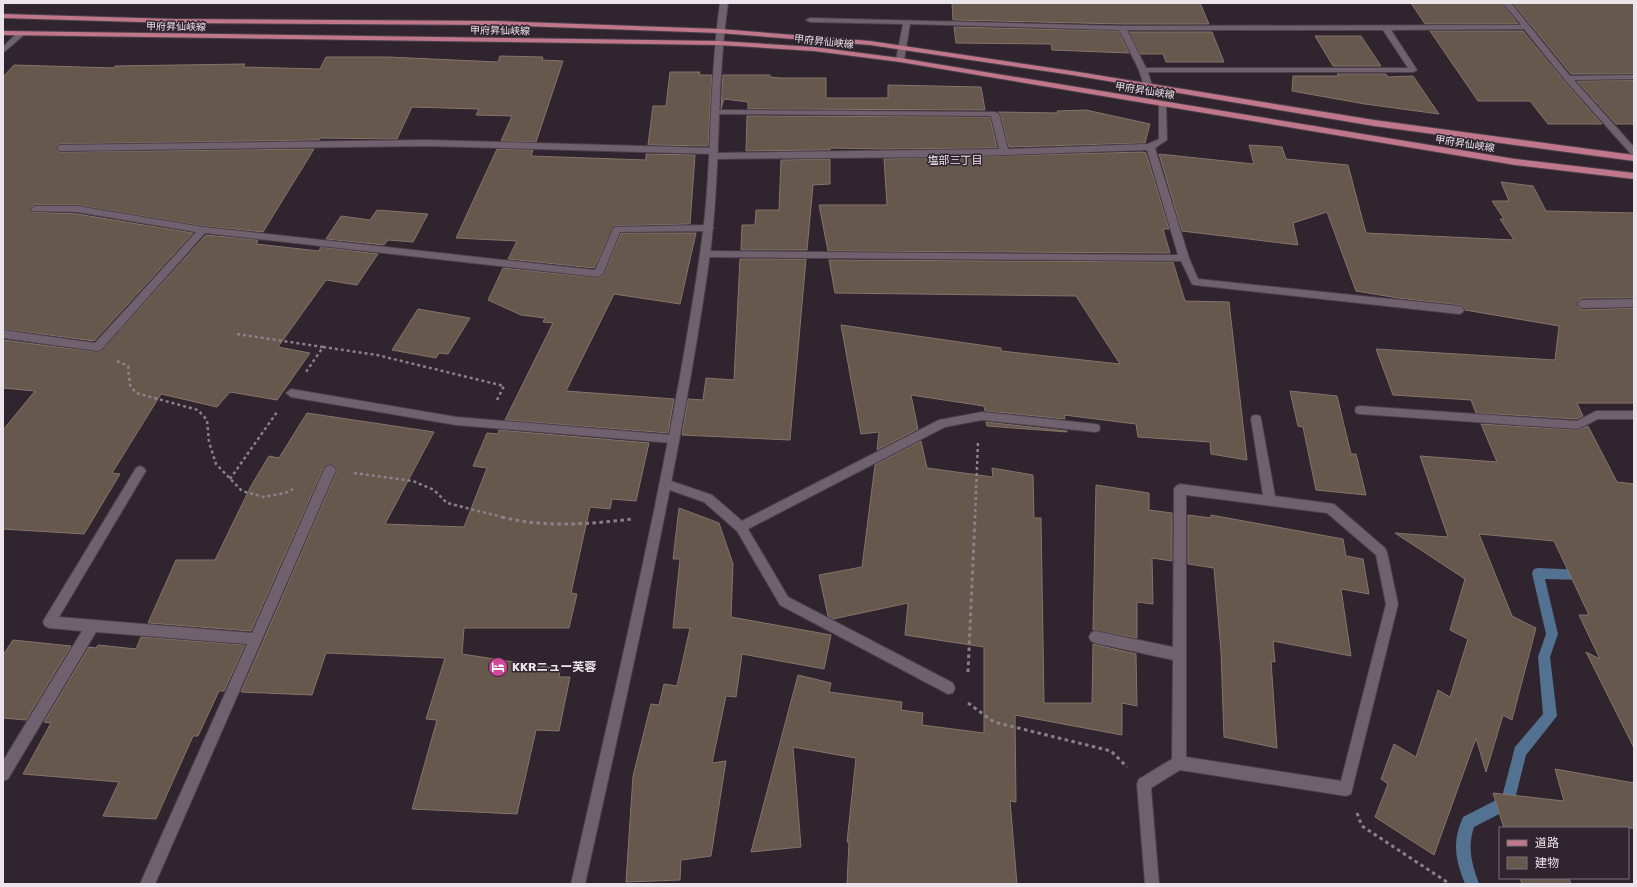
<svg xmlns="http://www.w3.org/2000/svg" width="1637" height="887" font-family="Rubik,'Noto Sans JP',sans-serif">
	<style>
		.lines { fill: none; stroke-linecap: round; stroke-linejoin: round }
		.stream { fill: #537292; fill-rule: evenodd }
		.building { fill: #67584e; stroke: #84746a }
		.service-casing { stroke: #4b414a; stroke-width: 2 }
		.minor-casing { stroke: #4b414a; stroke-width: 2 }
		.primary-casing { stroke: #4b414a; stroke-width: 2 }
		.path-far1 { stroke: #8b818a; stroke-width: 2.5; stroke-dasharray: 3 3; stroke-linecap: butt }
		.path { stroke: #8b818a; stroke-width: 3; stroke-dasharray: 3.5 3.5; stroke-linecap: butt }
		.service { fill: #6f626e; fill-rule: evenodd }
		.minor { fill: #6f626e; fill-rule: evenodd }
		.primary { fill: #c0768b; fill-rule: evenodd }
		.labels { text-anchor: middle; stroke-width: 3; stroke-linejoin: round; paint-order: stroke }
		.far-street-label { font-size: 10px; fill: #ece4eb; stroke: #30252f }
		.far-neighbourhood-label { font-size: 11px; fill: #ece4eb; stroke: #30252f }
		.poi-label { font-size: 12px; font-weight: bold; fill: #ece4eb; stroke: #30252f; text-anchor: start }
	</style>
	<rect width="100%" height="100%" fill="#30252f"/>
	<g class="lines">
		<!-- stream -->
		<path class="stream" d="M1538 568 1584 570 1588 571 1590 575 1588 579 1584 580 1545 579 1558 634 1550 657 1557 716 1526 755 1513 807 1474 827C1467 848 1472 864 1479 884H1465C1455 858 1452 843 1463 817L1502 797 1515 747 1543 714 1538 657 1546 634 1532 573 1534 569Z"/>
	</g>
	<!-- building -->
	<g class="building">
		<path d="M952 3H1200L1209 24H1122L953 20Z"/>
		<path d="M1411 3H1502L1518 24H1425Z"/>
		<path d="M1513 3H1634V74H1571Z"/>
		<path d="M954 27 1118 31 1129 53 1052 50 1051 44 956 43Z"/>
		<path d="M1430 31H1523L1564 81 1602 124H1548L1530 101H1478Z"/>
		<path d="M1129 32H1212L1224 62H1166L1163 54H1140Z"/>
		<path d="M1315 36H1361L1381 66H1333Z"/>
		<path d="M500 56 543 57 542 60 563 61 536 142 501 141 512 116 476 115 479 109 412 107 397 139 320 138 319 140 59 144 54 148 60 152 314 149 263 232 203 226 77 205H34L30 209 32 212 77 214 193 233 94 341 3 329V77L14 65 114 68 115 66 245 64 243 67 320 69 326 57H388L498 62Z"/>
		<path d="M670 72H700L699 75H712L708 146 648 145 653 106H666Z"/>
		<path d="M1337 74H1386L1388 77 1413 76 1439 114 1365 104 1292 91 1293 76H1339Z"/>
		<path d="M723 75H770V77L780 78H826V98H888V85L981 87 985 110 748 109V102L724 99 721 109Z"/>
		<path d="M1634 80V124H1616L1577 81Z"/>
		<path d="M1086 110 1150 124 1145 143 1009 147 1000 114 998 112 1058 113 1057 111Z"/>
		<path d="M747 116 990 117 997 148 884 149 830 148V150L746 151Z"/>
		<path d="M1249 145 1282 147 1286 159 1348 165 1366 233 1514 240 1500 219H1504L1492 201H1509L1501 182 1533 186 1546 211 1634 213V298H1582L1576 304 1582 310 1634 308V403H1577L1583 416 1577 419 1476 413 1471 400 1393 395 1376 349 1555 360 1559 326 1465 310 1463 306 1459 305 1398 298 1356 291 1327 212 1293 223 1298 245 1182 231 1159 154 1254 164Z"/>
		<path d="M497 149 533 150 531 156 646 160V154L695 155 690 224 614 226 594 268 508 259 517 241 456 238Z"/>
		<path d="M1142 152 1146 153 1169 229H1163L1170 253 828 251 819 205H887L884 159Z"/>
		<path d="M830 159V184L813 185 807 250H741L742 225H755L756 210H779L781 160Z"/>
		<path d="M377 210 428 214 413 242 388 240 384 245 326 239 341 216 370 220Z"/>
		<path d="M621 233H696L680 304 614 294 566 391 674 399 668 433 505 420 553 323 543 322 545 318 521 315 488 300 503 268 599 278 604 275Z"/>
		<path d="M206 235 258 240 256 244 319 251 321 247 378 254 357 285 326 280 278 347 310 353 277 400 230 392 217 407 161 394 112 473 120 474 84 534 3 529V430L35 391 3 388V340L97 352 101 351Z"/>
		<path d="M740 259H806L790 440 682 435 688 399 703 400 706 378 734 380Z"/>
		<path d="M829 260 1173 262 1185 301 1229 302 1247 460 1211 454 1210 442 1138 437 1136 424 1064 415 1065 419 985 411 984 406 911 395 918 429 877 450 879 432 861 434 841 325 1001 348V351L1120 364 1076 296 835 293Z"/>
		<path d="M418 309 470 318 448 354 439 353 436 358 392 350Z"/>
		<path d="M1290 391 1337 396 1351 454H1356L1366 495 1316 490 1303 427 1298 426Z"/>
		<path d="M307 413 434 432 385 524 464 527 487 468 473 466 487 433 498 434 499 430 649 443 636 501 612 499 610 509 590 507 571 593 577 594 569 628H464L462 654 560 669 559 677H570L559 731 536 730 517 814 412 809 437 720 426 719 445 658 326 653 312 695 241 692 337 471 335 466 329 464 323 469 251 631 148 623 176 560H215L251 486 269 456 279 458Z"/>
		<path d="M986 422 1067 431V432L987 426Z"/>
		<path d="M1481 424 1578 430 1588 426 1617 482 1634 484V748L1586 652 1600 659 1579 615H1589L1554 541 1479 534 1512 616 1536 628 1512 720 1503 715 1486 772 1476 738 1434 855 1375 817 1388 784 1381 779 1394 744 1416 757 1438 690 1450 697 1468 639 1450 630 1465 579 1395 533 1448 537 1420 456 1497 462Z"/>
		<path d="M921 441 927 468 993 477 992 468 1033 475 1034 518H1041L1044 703H1092L1093 644 1136 654 1137 706 1122 703V735L1015 715 1016 802 1010 801 1017 884H847L849 842H847L856 758 793 747 801 847 751 852 798 675 831 683 829 692 902 702 901 710 923 713 922 725 984 733V647L905 635 908 603 833 619 828 616 819 575 862 567 875 465Z"/>
		<path d="M1096 485 1149 493V510L1172 513V561L1152 558 1153 604 1137 602V638L1093 630Z"/>
		<path d="M679 508 719 523 733 564 731 617 831 635 824 669 742 654 736 697 726 696 712 763 726 761 711 856 681 860 680 880 626 882 633 776 651 704 659 705 664 684 677 686 690 628H673L680 559H673Z"/>
		<path d="M1188 515 1211 518V515L1343 539 1346 556 1363 559 1369 594 1341 589 1351 656 1273 641 1275 662 1271 661 1277 748 1224 737 1221 652 1214 568 1188 564Z"/>
		<path d="M141 637 245 645 224 691H219L198 736H193L156 819 103 816 119 782 23 774 51 723 44 722 89 647 96 648 98 645 136 649Z"/>
		<path d="M13 640 71 646 26 720 3 718V655Z"/>
		<path d="M1555 769 1634 783V828H1504L1493 793 1564 801Z"/>
		<path d="M1520 878H1569L1571 884H1522Z"/>
	</g>
	<g class="lines">
		<!-- service casing -->
		<g class="service-casing">
			<g id="service">
				<path d="M1503 3H1511L1570 76 1634 75V79L1574 80 1634 147V155L1631 154 1565 80 1524 29 1391 30 1417 70 1413 72H1148L1152 86 1148 88 1144 86 1139 70 1119 30 910 24 904 60 900 62 896 60 903 24 810 22 806 20 810 18 1122 26 1521 25ZM1127 30H1383L1408 68H1146Z"/>
				<path d="M18 32 25 34 3 53V47Z"/>
				<path d="M1159 101H1162L1166 103 1167 140 1155 148 1189 258 1198 279 1459 306 1462 307 1464 310 1462 313 1459 314 1195 285 1192 284 1181 261 705 257 700 254 705 251 1178 255 1147 150 944 157 713 159 709 156 712 154 427 146 60 151 56 148 60 145 427 140 714 148 718 151 716 153 999 149 991 116 713 114V110H716L995 112 999 114 1008 149 1148 144 1159 139Z"/>
				<path d="M35 206H77L203 227 595 270 614 227 709 225 714 228 709 231 620 232 603 274 598 277 205 233 101 350 97 351 3 338V330L95 343 196 232 77 212 32 211 31 209Z"/>
				<path d="M1634 299V307L1582 308 1577 304 1582 300Z"/>
				<path d="M291 389 456 417 672 435 676 436 677 439 676 442 672 443 456 425 291 397 286 393Z"/>
				<path d="M1360 406 1577 421 1596 411H1634V419H1598L1578 429 1360 414 1356 413 1355 410 1356 407Z"/>
				<path d="M982 412 1095 424 1099 425 1100 428 1099 431 1095 432 982 420 945 427 748 529 788 597 953 683 955 688 953 693 948 694 780 605 737 531 704 502 661 487 659 484 661 481 665 479 712 495 742 521 939 420Z"/>
				<path d="M330 465 334 467 336 470 155 884H140L247 644 96 632 8 779 3 781V761L82 631 49 628 45 626 43 622 45 618 136 468 140 466 144 468 146 471 144 474 59 617 252 633 324 470 326 467Z"/>
			</g>
		</g>
		<!-- minor casing -->
		<g class="minor-casing">
			<g id="minor">
				<path d="M720 3H728C716 86 721 171 710 254 680 466 631 675 585 884H571C618 675 669 466 700 254 713 171 708 86 720 3Z"/>
				<path d="M1256 415 1260 416 1261 419 1275 496 1334 504 1385 548 1387 552 1398 604 1351 794 1346 796 1180 770 1151 788 1159 884H1145L1137 784 1139 779 1172 759 1173 660 1095 643 1091 641 1089 637 1091 633 1095 631 1173 647 1174 489 1176 486 1180 484 1263 495 1251 419 1252 416ZM1186 495 1327 513 1376 555 1386 604 1341 781 1186 757Z"/>
			</g>
		</g>
		<!-- primary casing -->
		<g class="primary-casing">
			<g id="primary">
				<path d="M3 14 173 19 495 21 719 29 870 41 1072 71 1374 120 1634 155V161L1374 126 1072 75 870 45 719 33 495 25 173 23 3 18Z"/>
				<path d="M3 31 719 41 814 47 900 58 1515 159 1634 173V179L1515 165 900 62 814 51 719 45 3 35Z"/>
			</g>
		</g>
		<!-- path-far1 -->
		<g class="path-far1">
			<path d="M237 334 323 347 306 372"/>
			<path d="M323 347 377 355 504 386 497 400"/>
			<path d="M117 361 128 366 130 385 136 393 198 410 207 420 209 442 216 464 242 491 264 497 285 493 293 489"/>
			<path d="M354 473 413 481 434 490 447 503 506 518"/>
			<path d="M230 479 277 412"/>
			<path d="M975 518 978 441"/>
		</g>
		<!-- path -->
		<g class="path">
			<path d="M502 517C544 528 590 524 632 519"/>
			<path d="M968 672 975 517"/>
			<path d="M968 703 994 722 1111 751 1127 767"/>
			<path d="M1357 813 1362 826 1450 884"/>
		</g>
		<!-- service -->
		<use href="#service" class="service"/>
		<!-- minor -->
		<use href="#minor" class="minor"/>
		<!-- primary -->
		<use href="#primary" class="primary"/>
	</g>
	<!-- icons -->
	<defs>
		<g id="hotel-disc" transform="scale(1)"><circle r="9.5" fill="#d1479c" stroke="#30252f"/><path d="M-6-4.5h1.5V1H6V5H4.5V3h-9V5H-6ZM-4 0a1.8 1.8 0 1 1 3.6 0ZM.5 0V-2.5h3Q6-2.5 6 0Z" fill="#fff"/></g>
	</defs>
	<g fill-rule="evenodd">
		<use href="#hotel-disc" x="498" y="667"/>
	</g>
	<g class="labels">
		<!-- far-street labels -->
		<g class="far-street-label">
			<text transform="translate(176 26) rotate(1)" y="4">甲府昇仙峡線</text>
			<text transform="translate(500 30) rotate(1)" y="4">甲府昇仙峡線</text>
			<text transform="translate(824 41) rotate(6)" y="4">甲府昇仙峡線</text>
			<text transform="translate(1145 90) rotate(9)" y="4">甲府昇仙峡線</text>
			<text transform="translate(1465 143) rotate(9)" y="4">甲府昇仙峡線</text>
		</g>
		<!-- far-neighbourhood labels -->
		<g class="far-neighbourhood-label">
			<text x="955" y="164">塩部三丁目</text>
		</g>
		<!-- poi labels -->
		<g class="poi-label">
			<text x="512" y="671">KKRニュー芙蓉</text>
		</g>
	</g>
	<!-- border -->
	<rect width="1637" height="887" fill="none" stroke="#ece4eb" stroke-width="8"/>
	<!-- legend -->
	<rect x="1499" y="827" width="130" height="52" fill="#30252f" stroke="#7b717a"/>
	<rect x="1507" y="840" width="20" height="6" fill="#c0768b" stroke="#7b717a"/>
	<text x="1535" y="847" font-size="12" fill="#ece4eb">道路</text>
	<rect x="1507" y="857" width="20" height="12" fill="#67584e" stroke="#7b717a"/>
	<text x="1535" y="867" font-size="12" fill="#ece4eb">建物</text>
</svg>
